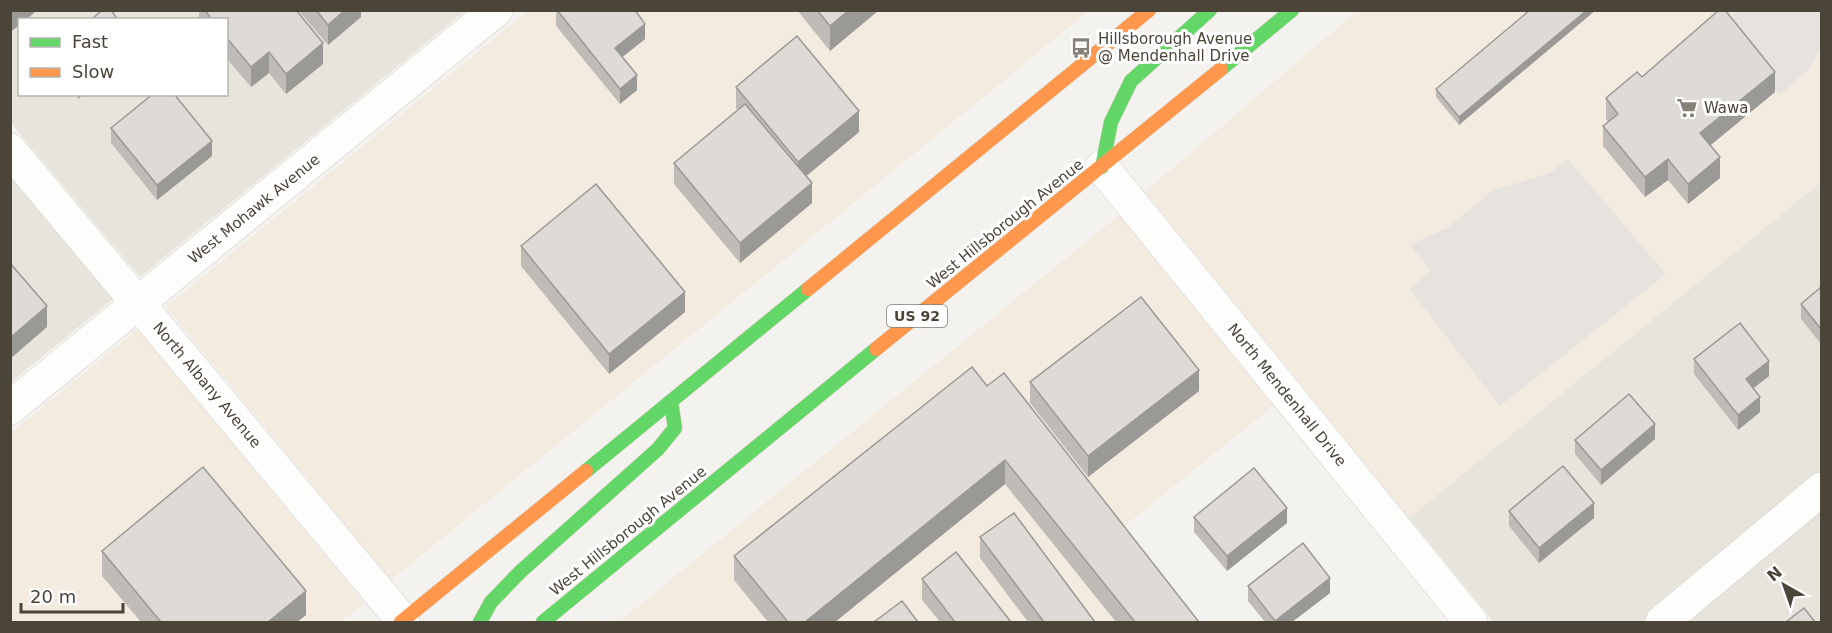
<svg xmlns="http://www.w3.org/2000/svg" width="1832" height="633" font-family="'DejaVu Sans',sans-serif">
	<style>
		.residential { fill: #e7e4dc; fill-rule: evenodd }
		.commercial { fill: #f3ebdf }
		.parking { fill: #e6e3df }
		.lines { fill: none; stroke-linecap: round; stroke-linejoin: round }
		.street-casing { stroke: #d2d0cb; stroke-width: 34 }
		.fast-casing { stroke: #d6cebb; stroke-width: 15 }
		.slow-casing { stroke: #d6cebb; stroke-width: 15 }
		.street { stroke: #fdfdfc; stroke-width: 33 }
		.fast { stroke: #63d668; stroke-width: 14 }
		.slow { stroke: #ff974d; stroke-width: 14 }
		.wall { fill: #bfbcb8 }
		.shaded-wall { fill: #9b9996 }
		.building { fill: #dedbd6; stroke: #9b9996; stroke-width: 1.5 }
		.labels { text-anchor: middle; stroke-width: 6; stroke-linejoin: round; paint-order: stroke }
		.shield { fill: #fff; stroke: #817c74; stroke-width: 1.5 }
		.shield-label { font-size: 14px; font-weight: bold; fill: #4b4439 }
		.poi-label { font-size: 15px; fill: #4b4439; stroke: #fff; text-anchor: start }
		.street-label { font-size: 15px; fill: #4b4439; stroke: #fff }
	</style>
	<rect width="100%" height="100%" fill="#f4f2ee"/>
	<!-- residential -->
	<g class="residential">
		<path d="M10 11H465L140 277 11 123ZM20 20H226V94H20Z"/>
		<path d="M10 177 113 299 11 382H10Z"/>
		<path d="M1821 182V622H1494L1409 518Z"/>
	</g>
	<!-- commercial -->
	<g class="commercial">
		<path d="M528 11H1089L391 580 166 307Z"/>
		<path d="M1357 11H1821V182L1409 518 1145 192Z"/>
		<path d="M1119 215 1273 406 1121 529 1189 622H619Z"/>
		<path d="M138 329 364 603 340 622H11V433Z"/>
	</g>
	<!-- parking -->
	<g class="parking">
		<path d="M1736 11H1821V47L1810 68 1780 95 1723 24Z"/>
		<path d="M1568 159 1666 274 1500 406 1410 290 1430 270 1410 245 1449 227 1493 190 1548 174Z"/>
	</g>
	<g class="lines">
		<!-- street casing -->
		<g class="street-casing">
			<g id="street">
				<path d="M10 150 403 621"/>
				<path d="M1102 167 1471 622"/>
				<path d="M10 408 496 10"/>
				<path d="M1662 622 1822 489"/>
			</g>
		</g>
		<!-- fast casing -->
		<g class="fast-casing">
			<g id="fast">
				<path d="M1221 69 1292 10"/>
				<path d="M1102 167 1111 122 1131 81 1210 10"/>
				<path d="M586 471 808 289"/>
				<path d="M480 622 491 602 520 572 658 449 675 428 671 402"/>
				<path d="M543 622 876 349"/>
			</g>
		</g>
		<!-- slow casing -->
		<g class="slow-casing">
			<g id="slow">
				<path d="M808 289 1149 10"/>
				<path d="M876 349 1221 69"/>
				<path d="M401 622 586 471"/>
			</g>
		</g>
		<!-- street -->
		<use href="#street" class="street"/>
		<!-- fast -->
		<use href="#fast" class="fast"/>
		<!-- slow -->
		<use href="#slow" class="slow"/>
	</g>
	<!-- wall -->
	<g class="wall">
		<path d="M199 10H296L323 64 286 94 269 73 251 87 226 58V20H199Z"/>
		<path d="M298 10H361V17L328 45Z"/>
		<path d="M797 10H879L830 51Z"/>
		<path d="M1530 10 1459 125 1436 97V89Z"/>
		<path d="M556 11 645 39 622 57 637 90 620 104 556 26Z"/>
		<path d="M1642 77 1775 92 1710 145 1720 178 1688 204 1668 180 1645 197 1603 146V126L1608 122 1606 119V98Z"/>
		<path d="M736 87 859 132 806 176 812 203 740 263 674 184V163L738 110 736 108Z"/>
		<path d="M111 128 212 156 157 200 111 143Z"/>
		<path d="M521 246 685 312 609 374 521 266Z"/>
		<path d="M1821 287V344L1801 319V304Z"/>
		<path d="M1694 359 1769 376 1753 388 1760 412 1738 430 1694 374Z"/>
		<path d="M1030 382 1199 391 1088 477 1030 403Z"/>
		<path d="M987 386 1199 622H1116L1005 484 835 622H768L734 580V556Z"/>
		<path d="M1655 439 1601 485 1575 454V440Z"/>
		<path d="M1509 511 1594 518 1539 563 1509 526Z"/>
		<path d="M1194 517 1287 523 1227 571 1194 532Z"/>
		<path d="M980 537 1095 622H1028L980 558Z"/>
		<path d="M102 551 306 615 297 622H141L102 576Z"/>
		<path d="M922 579 1011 622H940L922 600Z"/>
		<path d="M1248 586 1330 593 1292 622H1265L1248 601Z"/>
	</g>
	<!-- shaded-wall -->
	<g class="shaded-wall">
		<path d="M12 10H37L26 20H20V25L10 32V12Z"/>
		<path d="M345 10H361V17L328 45V25Z"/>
		<path d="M849 10H879L830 51V26Z"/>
		<path d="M1587 10H1596L1459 125V117Z"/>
		<path d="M645 24V39L615 63V48Z"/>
		<path d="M323 43V64L286 94V74Z"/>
		<path d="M269 52V73L251 87V67Z"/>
		<path d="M1775 72V92L1700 154V133Z"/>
		<path d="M637 75V90L620 104V89Z"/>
		<path d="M78 94H84L78 99Z"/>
		<path d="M859 111V132L798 183V162Z"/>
		<path d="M212 141V156L157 200V185Z"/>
		<path d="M1720 157V178L1688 204V184Z"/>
		<path d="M1668 159V180L1645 197V177Z"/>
		<path d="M812 183V203L740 263V243Z"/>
		<path d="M685 292V312L609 374V354Z"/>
		<path d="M47 306V327L10 359V338Z"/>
		<path d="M1769 361V376L1746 394V379Z"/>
		<path d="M1199 370V391L1088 477V456Z"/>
		<path d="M1760 397V412L1738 430V415Z"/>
		<path d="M1655 424V439L1601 485V470Z"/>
		<path d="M1005 460V484L835 622H805Z"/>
		<path d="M1594 503V518L1539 563V548Z"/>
		<path d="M1287 508V523L1227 571V556Z"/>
		<path d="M1330 578V593L1292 622H1275V621Z"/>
		<path d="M306 591V615L297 622H268Z"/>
	</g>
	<!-- building -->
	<g class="building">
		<path d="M102 10H111L118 20H91Z"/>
		<path d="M205 10H296L323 43 286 74 269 52 251 67 226 37V20H212Z"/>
		<path d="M316 10H345L328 25Z"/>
		<path d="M557 10H635L645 24 615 48 637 75 620 89Z"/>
		<path d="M817 10H849L830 26Z"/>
		<path d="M1530 10H1587L1459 117 1436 89Z"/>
		<path d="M1719 10H1725L1775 72 1700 133 1720 157 1688 184 1668 159 1645 177 1603 126 1618 114 1606 98 1637 72 1642 77Z"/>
		<path d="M797 36 859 111 798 162 736 87Z"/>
		<path d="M153 94H174L212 141 157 185 111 128Z"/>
		<path d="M745 104 812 183 740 243 674 163Z"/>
		<path d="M596 184 685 292 609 354 521 246Z"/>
		<path d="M10 263 47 306 10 338Z"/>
		<path d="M1821 287V329L1801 304Z"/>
		<path d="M1141 297 1199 370 1088 456 1030 382Z"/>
		<path d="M1740 323 1769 361 1746 379 1760 397 1738 415 1694 359Z"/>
		<path d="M972 367 987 386 1004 373 1199 622H1135L1005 460 805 622H788L734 556Z"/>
		<path d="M1629 394 1655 424 1601 470 1575 440Z"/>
		<path d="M1563 466 1594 503 1539 548 1509 511Z"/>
		<path d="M203 467 306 591 268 622H161L102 551Z"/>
		<path d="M1254 468 1287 508 1227 556 1194 517Z"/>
		<path d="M1014 513 1095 622H1044L980 537Z"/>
		<path d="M1303 543 1330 578 1275 621 1248 586Z"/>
		<path d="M956 552 1011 622H955L922 579Z"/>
		<path d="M902 601 918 622H874Z"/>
		<path d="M1804 608 1815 622H1786Z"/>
	</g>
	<!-- icons -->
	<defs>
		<g id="bus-bare" transform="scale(1.62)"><path d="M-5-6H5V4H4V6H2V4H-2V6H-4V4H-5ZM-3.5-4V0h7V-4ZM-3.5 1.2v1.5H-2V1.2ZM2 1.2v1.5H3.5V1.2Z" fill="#868178" stroke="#fff" stroke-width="2.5" paint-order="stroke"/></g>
		<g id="supermarket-bare" transform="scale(1.62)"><path d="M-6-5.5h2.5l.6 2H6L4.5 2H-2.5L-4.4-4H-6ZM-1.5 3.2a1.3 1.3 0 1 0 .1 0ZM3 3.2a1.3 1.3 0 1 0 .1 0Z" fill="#868178" stroke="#fff" stroke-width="2.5" paint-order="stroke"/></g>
	</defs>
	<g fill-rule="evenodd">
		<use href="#bus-bare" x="1081" y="48"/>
		<use href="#supermarket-bare" x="1687" y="108"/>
	</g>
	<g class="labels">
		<!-- shield labels -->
		<rect class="shield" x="887" y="305" width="60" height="22" rx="4.5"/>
		<g class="shield-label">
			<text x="917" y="321">US 92</text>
		</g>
		<!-- poi labels -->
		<g class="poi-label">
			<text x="1098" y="44">Hillsborough Avenue<tspan x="1098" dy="17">@ Mendenhall Drive</tspan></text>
			<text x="1704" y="113">Wawa</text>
		</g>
		<!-- street labels -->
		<g class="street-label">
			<text transform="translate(254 209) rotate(-39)" y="5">West Mohawk Avenue</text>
			<text transform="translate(1005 224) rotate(-39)" y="5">West Hillsborough Avenue</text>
			<text transform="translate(207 385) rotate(50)" y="5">North Albany Avenue</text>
			<text transform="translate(1287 395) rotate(51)" y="5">North Mendenhall Drive</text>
			<text transform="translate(628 531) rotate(-39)" y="5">West Hillsborough Avenue</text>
		</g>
	</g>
	<!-- border -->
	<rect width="1832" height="633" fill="none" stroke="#4b4439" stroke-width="24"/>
	<!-- legend -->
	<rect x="18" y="18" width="210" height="78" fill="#ffffff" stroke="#b7b4b0" stroke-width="1.5"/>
	<rect x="30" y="38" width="30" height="9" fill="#63d668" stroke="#b7b4b0" stroke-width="1.5"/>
	<text x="72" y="48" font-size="18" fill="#4b4439">Fast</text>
	<rect x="30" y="68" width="30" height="9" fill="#ff974d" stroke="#b7b4b0" stroke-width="1.5"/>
	<text x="72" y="78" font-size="18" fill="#4b4439">Slow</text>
	<!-- north arrow -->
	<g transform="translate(1784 585) rotate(320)" stroke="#ffffff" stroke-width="4.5" paint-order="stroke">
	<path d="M0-4.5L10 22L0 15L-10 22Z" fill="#4b4439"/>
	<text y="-9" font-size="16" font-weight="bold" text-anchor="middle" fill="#4b4439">N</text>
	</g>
	<!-- scale -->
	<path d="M21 603v9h102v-9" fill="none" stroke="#4b4439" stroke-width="3"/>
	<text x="30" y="603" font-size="18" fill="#4b4439" stroke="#ffffff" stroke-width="4.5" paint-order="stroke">20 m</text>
</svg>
